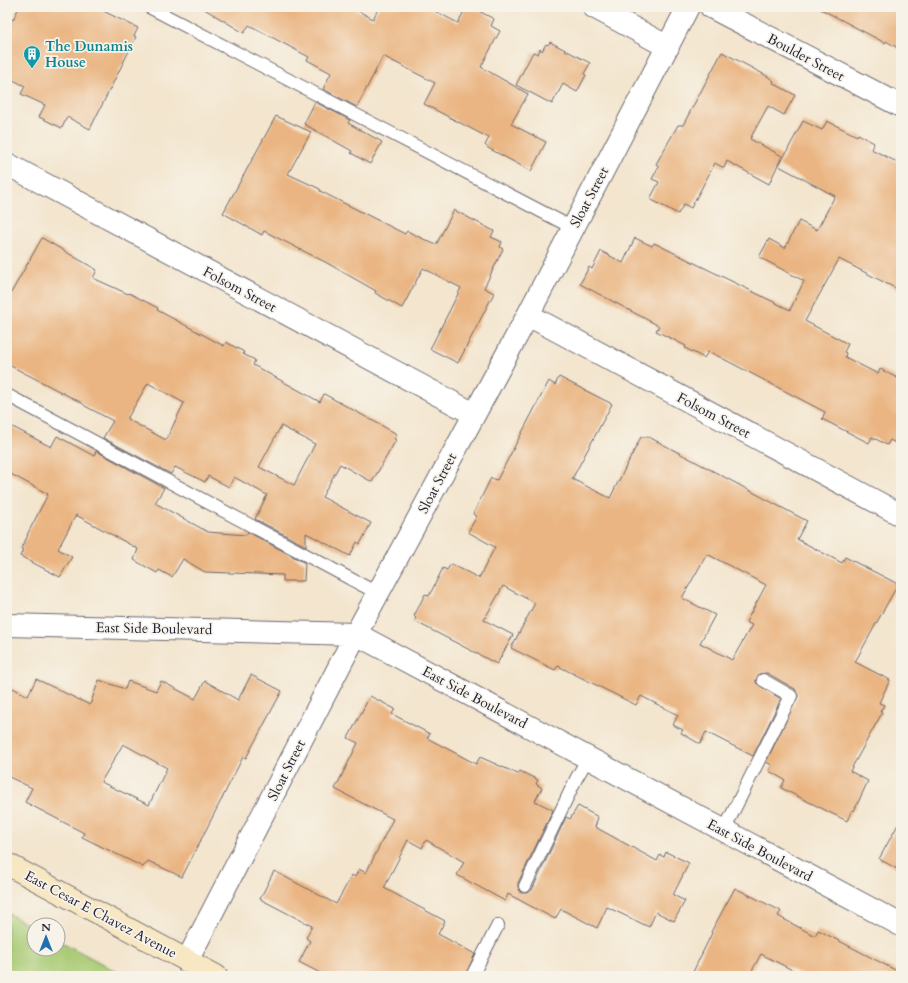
<svg xmlns="http://www.w3.org/2000/svg" width="908" height="983" font-family="Cardo,serif">
	<rect width="100%" height="100%" fill="#f7f3e8"/>
	<filter id="ink" filterUnits="userSpaceOnUse"><feTurbulence type="fractalNoise" baseFrequency=".025" numOctaves="2"/><feDisplacementMap in="SourceGraphic" scale="8" xChannelSelector="R" yChannelSelector="G"/><feConvolveMatrix kernelMatrix="1 2 1 2 8 2 1 2 1" color-interpolation-filters="sRGB"/></filter>
	<filter id="wash" filterUnits="userSpaceOnUse"><feTurbulence type="fractalNoise" baseFrequency=".012" numOctaves="4" result="noise"/><feDisplacementMap in="SourceGraphic" scale="16" xChannelSelector="R" yChannelSelector="G"/><feGaussianBlur stdDeviation="0.9" result="paint"/><feColorMatrix in="noise" values="0 0 0 0 0 0 0 0 0 0 0 0 0 0 0 0 0 1.4 0 .05"/><feComposite in="paint" operator="in"/></filter>
	<g filter="url(#wash)">
		<rect width="100%" height="100%" fill="#f3e5ce"/>
		<path fill="#a8ca73" stroke="#657657" d="M7,913L34,927V949H58V940L125,976H7Z"/>
		<g id="blocks">
			<path fill="#eab582" fill-rule="evenodd" d="M19,7H95L138,28L134,36L136,37L90,129L67,117L62,128L39,117L45,105L21,94L25,86L7,77V17L13,20Z
				M201,7H351L373,19L379,7H427L458,23L466,7H471L494,19L491,26L500,31L481,67L528,94L511,124L546,142L531,171L488,148L485,145L489,138L424,104L435,83L383,56L357,107L323,89L331,73L307,60L309,57L249,25L244,33Z
				M817,7H901V50L886,41L885,43Z
				M550,42L590,63L584,74L586,75L577,92L563,84L552,104L516,85L533,52L538,54L540,49L542,51L546,44L548,45Z
				M722,52L767,76L774,81L773,83L795,95L784,115L768,106L750,139L782,156L769,184L727,161L724,168L715,163L691,208L684,204L678,214L650,199L659,182L652,179L659,166L656,164L678,125H683Z
				M315,102L350,120L348,123L382,142L370,164L351,153L352,151L304,124Z
				M276,116L311,132L288,174L320,189V191L405,234L407,231L436,245L454,210L494,231L491,237L502,242L500,247L503,249L484,288L494,293L458,363L430,349L461,288L423,268L402,308L375,293L376,291L327,263L264,231L262,235L223,213Z
				M803,121L822,130L827,121L857,136L858,134L874,143L871,149L901,164V291L839,259L805,321L848,344L844,352L846,353L845,357L878,374L880,369L901,380V446L890,440L887,445L872,437L869,443L822,419L825,412L714,354L708,352L704,358L685,348L686,346L656,331L659,326L580,284L589,267L592,269L601,251L623,263L635,238L652,246L654,243L790,310L804,281L759,257L769,239L785,248L799,221L817,230L835,196L779,166Z
				M42,238L97,270L93,278L128,294L129,293L158,308L157,310L224,346L226,342L244,352L243,354L255,360L253,365L320,402L324,394L397,434L394,439L396,440L372,482L340,464L322,497L371,523L360,544L357,542L350,556L306,533V546L255,519L267,495L234,477L229,487L208,476L205,482L175,467L171,474L103,438L113,421L85,406L82,403L7,364V300ZM148,383L184,403L166,440L127,419ZM281,426L315,444L294,485L259,467Z
				M559,377L612,404L572,479L610,498L641,437H649L807,521L797,539L842,563L845,557L898,584L855,662L890,680L879,703L884,705L880,712L882,713L850,771L868,781L854,811L852,810L847,821L781,788L785,780L769,771L772,765L766,762L798,696L795,689L767,673L759,674L756,680V683L781,699L753,756L706,732L700,744L681,733L683,730L673,725L678,715L641,696L636,705L558,666L555,670L511,648L535,603L503,586L484,620L513,635L497,664L414,621L416,618L414,616L425,594L429,596L443,568L447,570L451,564L479,578L495,547L468,532L477,516L473,514L491,478L497,480L549,381L555,385ZM707,554L766,585L746,622L752,625L732,660L700,643L715,615L682,598Z
				M7,424L51,447L57,436L94,456L96,451L164,488L155,503L208,532L246,535L248,532L305,563L304,581H283V575L205,572L183,559L172,577L159,570L157,573L134,560L138,549L76,515L58,549L72,557L60,577L20,556L23,550L21,549L28,535H27L48,494L7,472Z
				M251,675L282,691L246,758L243,757L182,877L148,861L143,867L82,837L84,833L25,802L32,788L7,776V685L28,696L36,679L90,705L99,680L125,689L128,681L156,691L161,681L195,699L205,681L238,700ZM123,744L167,768L149,805L101,782Z
				M370,696L395,709L392,714L430,734L427,738L476,764L480,757L518,774L520,771L538,780L536,784L542,788L535,801L553,810L518,883V887L521,893H526L532,890L566,817L570,819L578,806L598,817L595,827L657,861L660,855L664,857L666,852L689,863L673,895L685,901L674,921L656,912L649,927L607,907L597,928L561,909L555,919L508,894L505,901L457,875L464,862L426,840L422,848L408,840L384,888L445,921L438,934L475,954L465,976H326L299,962L310,941L306,938L312,926L260,899L274,871L336,904L352,875L355,877L359,869L366,873L393,819L335,789L358,743L348,738Z
				M901,819V871L879,859Z
				M735,888L781,911L778,916L815,936L818,930L901,973V976H804L761,954L749,976H691L712,933L711,932Z"/>
		</g>
	</g>
	<g filter="url(#ink)">
		<use href="#blocks" fill-opacity="0" stroke="#6b666e" stroke-width="1"/>
		<g fill="none" stroke-linecap="round" stroke-linejoin="round">
			<g stroke="#6b666e" stroke-width="14">
				<path id="service" d="M149,7L573,228
					M7,395L377,593
					M724,830L791,696L763,680
					M525,886L576,779L588,758
					M472,976L498,925"/>
			</g>
			<g stroke="#6b666e" stroke-width="24">
				<path id="minor" d="M594,7L668,47
					M711,7L901,106
					M7,164L474,414
					M528,315L901,515
					M7,625L356,634L901,925
					M187,961L356,634L528,315L688,7"/>
			</g>
			<g stroke="#6b666e" stroke-width="24">
				<path id="secondary" d="M7,864L216,976"/>
			</g>
			<use href="#service" stroke="#fff" stroke-width="12"/>
			<use href="#minor" stroke="#fff" stroke-width="22"/>
			<use href="#secondary" stroke="#f7e8c3" stroke-width="22"/>
		</g>
	</g>
	<defs>
		<g id="building-pin" transform="scale(0.9)"><path d="M0 17L-7.5 6A9.5 9.5 0 1 1 7.5 6Z" fill="#0f9aa8" stroke="#f7f3e8"/><path d="M-4-6H4V6H1V3H-1V6H-4ZM-2.5-4.3h1.7v1.8h-1.7ZM.8-4.3h1.7v1.8H.8ZM-2.5-1h1.7V.8h-1.7ZM.8-1h1.7V.8H.8Z" fill="#fff"/></g>
	</defs>
	<g fill-rule="evenodd">
		<use href="#building-pin" x="32" y="54"/>
	</g>
	<g text-anchor="middle" stroke-width="3.5" stroke-linejoin="round" paint-order="stroke">
		<g font-size="14" font-weight="bold" fill="#0d838f" stroke="#f7f3e8" text-anchor="start">
			<text x="45" y="51">The Dunamis<tspan x="45" dy="16">House</tspan></text>
		</g>
		<g font-size="14" fill="#22223b" stroke="#f7f3e8">
			<text transform="translate(806 57) rotate(28)" y="5">Boulder Street</text>
			<text transform="translate(589 197) rotate(-62)" y="5">Sloat Street</text>
			<text transform="translate(240 289) rotate(28)" y="5">Folsom Street</text>
			<text transform="translate(714 415) rotate(28)" y="5">Folsom Street</text>
			<text transform="translate(437 483) rotate(-62)" y="5">Sloat Street</text>
			<text transform="translate(154 628) rotate(1)" y="5">East Side Boulevard</text>
			<text transform="translate(475 697) rotate(28)" y="5">East Side Boulevard</text>
			<text transform="translate(286 770) rotate(-63)" y="5">Sloat Street</text>
			<text transform="translate(760 850) rotate(28)" y="5">East Side Boulevard</text>
			<text transform="translate(101 914) rotate(28)" y="5">East Cesar E Chavez Avenue</text>
		</g>
	</g>
	<rect width="908" height="983" fill="none" stroke="#f7f3e8" stroke-width="24"/>
	<g transform="translate(46 937)"><circle r="19" fill="#f7f3e8" stroke="#a29fa3"/>
	<path d="M0-3L7 15L0 10L-7 15Z" fill="#1f6fb2"/>
	<text y="-6" font-size="11" font-weight="bold" text-anchor="middle" fill="#22223b">N</text>
	</g>
</svg>
